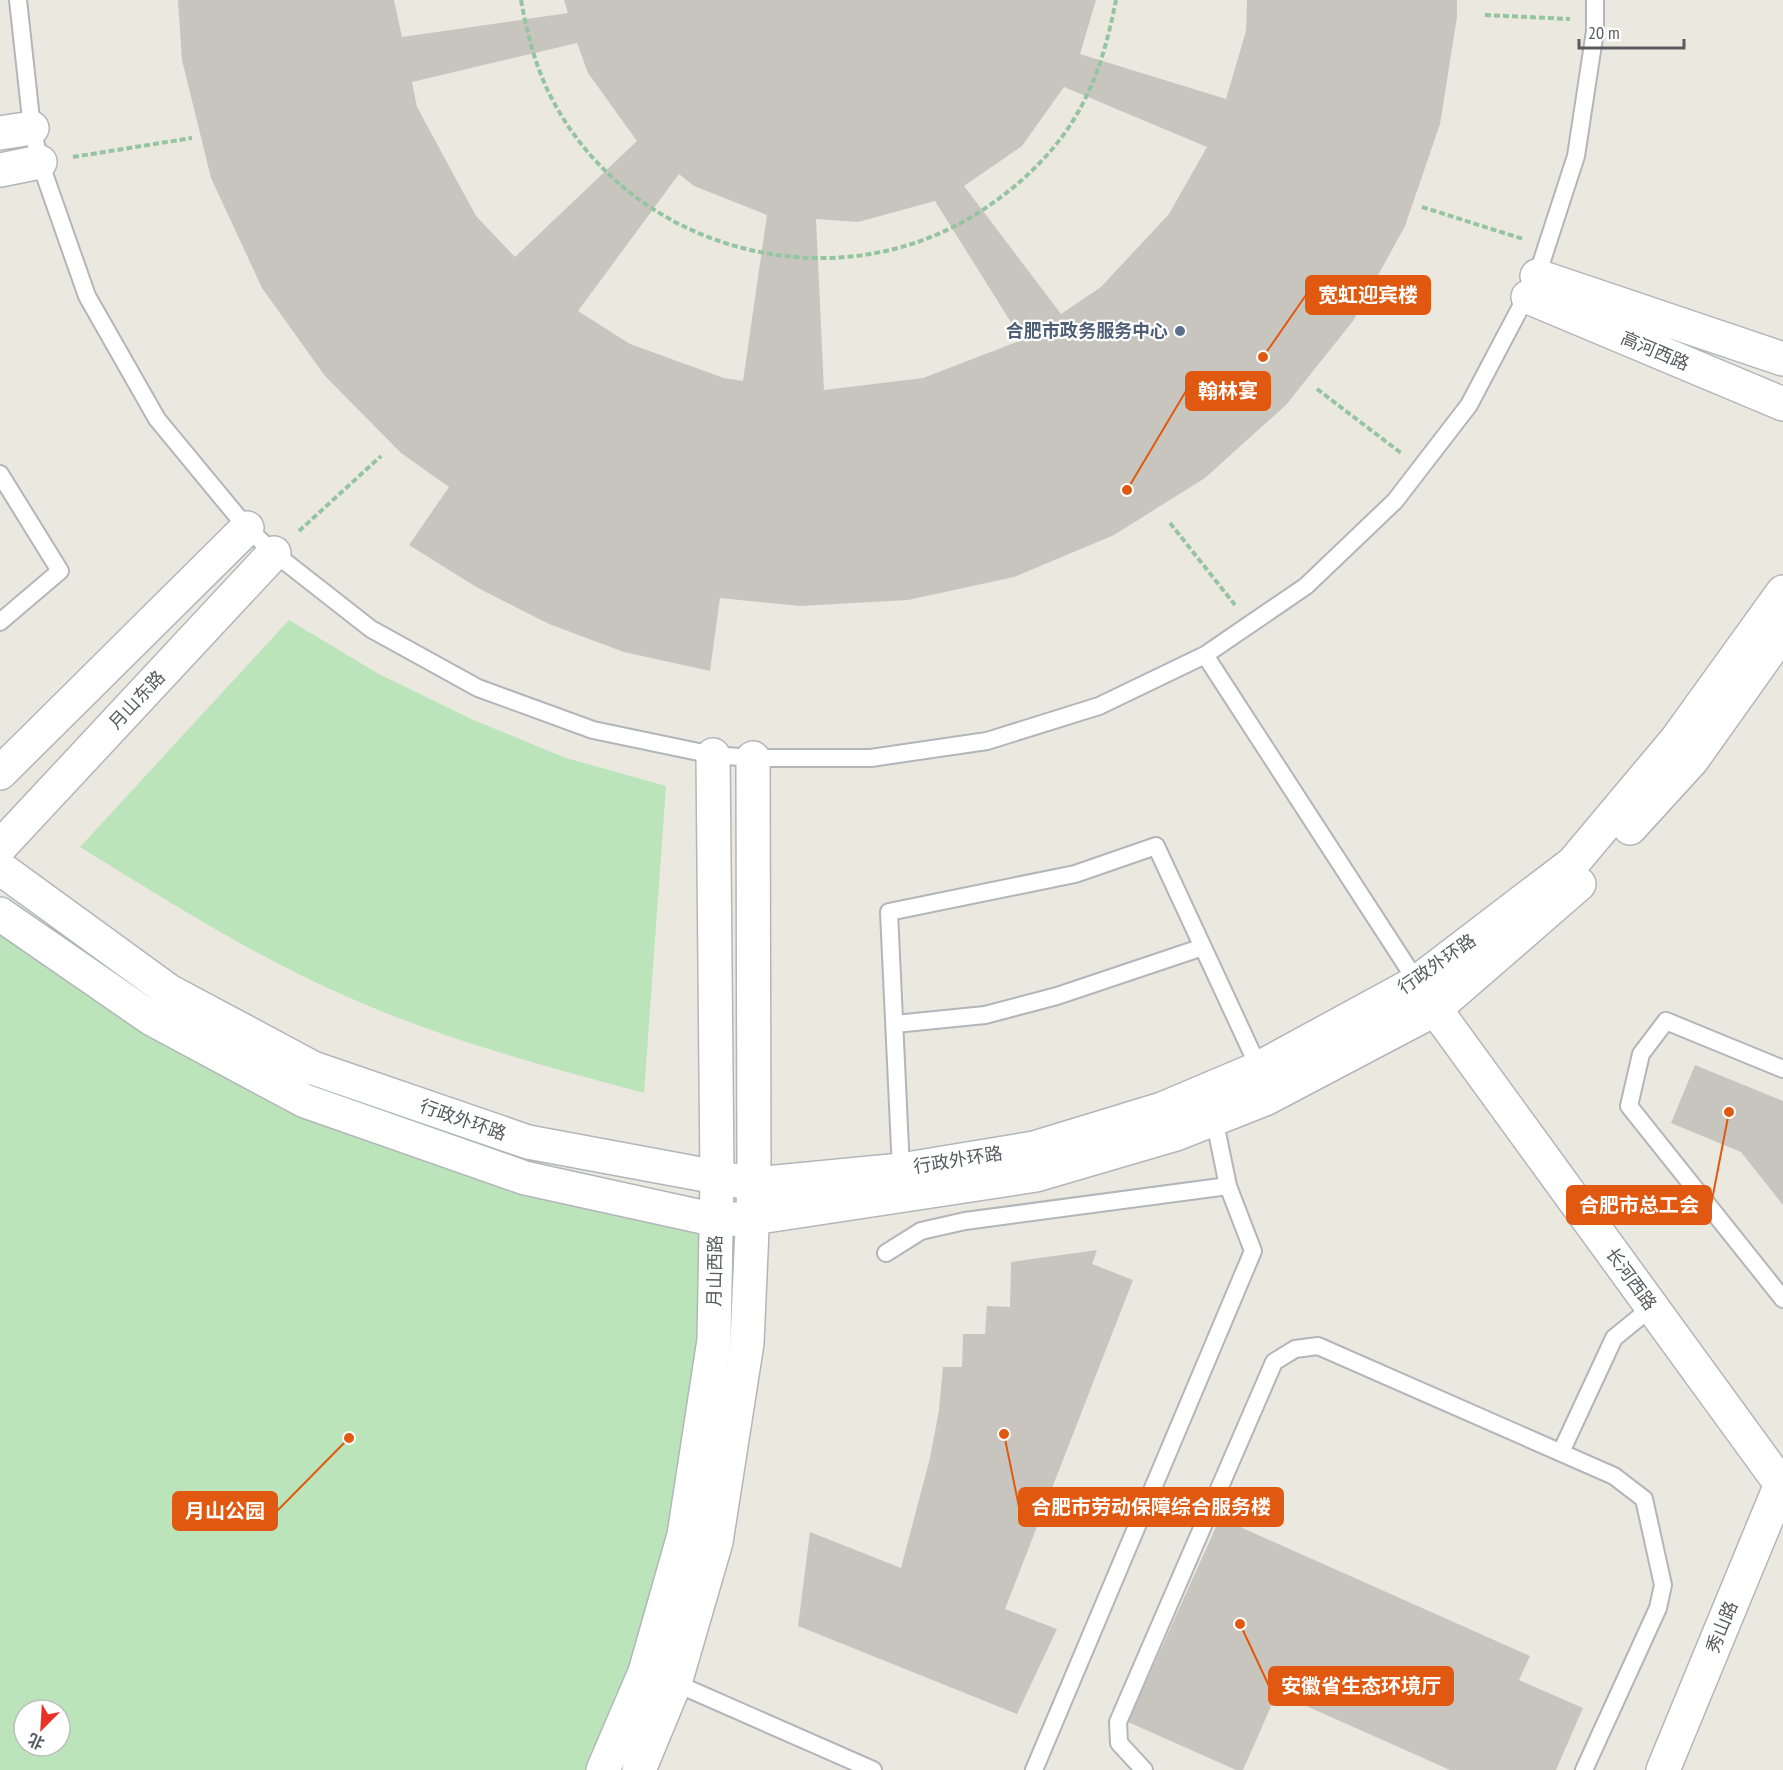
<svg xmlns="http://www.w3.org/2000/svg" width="1783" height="1770" font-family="'PT Sans Narrow','Noto Sans SC',sans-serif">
	<rect width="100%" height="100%" fill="#ebe8df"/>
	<path fill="#bbe4ba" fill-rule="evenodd" d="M289,620L377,673L471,719L566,758L666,786L644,1093C545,1066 445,1040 350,998C255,957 168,901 80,847Z
		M0,914L305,1101L716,1220L684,1535L603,1770H0ZM24,1710H60V1746H24Z"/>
	<path fill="#c8c5be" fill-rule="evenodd" d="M178,0H394L402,37L568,13L564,0H1096L1080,54L1226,99L1246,31L1247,0H1457V17L1440,124L1405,226L1353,321L1286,405L1205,478L1114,535L1014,577L908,600L800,606L720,598L710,671L624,652L549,624L478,588L409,545L449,487L401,453L325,376L262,288L211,178L182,60ZM577,43L588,73L637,141L515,257L476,216L417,107L412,82ZM1064,87L1207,147L1169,214L1101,287L1061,314L964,186L1022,146ZM679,174L694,186L767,215L743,381L724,378L630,344L578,311ZM935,201L1022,340L923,378L824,390L816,219L858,222Z
		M1695,1065L1783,1101V1205L1741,1152L1671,1123Z
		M1097,1250L1092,1264L1133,1280L1005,1609L1057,1629L1017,1714L798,1626L810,1532L901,1568L930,1458L939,1410L943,1367H962L963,1334H985L987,1306L1010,1307L1011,1262Z
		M1220,1518L1530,1656L1519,1680L1583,1708L1556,1770H1450L1277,1693L1243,1770H1236L1128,1722Z"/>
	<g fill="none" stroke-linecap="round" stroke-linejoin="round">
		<g stroke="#b2b6ba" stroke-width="20">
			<path id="lane" d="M18,0L32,128L40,162L87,296L157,419L247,528L274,553L371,629L478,688L593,730L713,755L753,758H871L987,741L1099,706L1205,655L1306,586L1395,501L1469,405L1537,276L1576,156L1595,31V0
				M0,474L60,571L0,622
				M1205,655L1417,982
				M895,1024L985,1015L1057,996L1203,947
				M1783,1069L1666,1021L1641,1054L1629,1106L1783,1299
				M901,1170L889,912L1075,874L1156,846L1259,1068
				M886,1253L921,1231L965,1221L1228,1186
				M1561,1452L1614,1338L1652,1307
				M675,1683L873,1770
				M1034,1770L1253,1251L1228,1186L1213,1113
				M1144,1770L1119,1743L1118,1722L1274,1362L1295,1349L1318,1346L1614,1476L1644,1499L1663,1585L1658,1608L1584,1770"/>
		</g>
		<g stroke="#b2b6ba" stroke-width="36">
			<path id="street" d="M0,133L32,128
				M0,170L40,162
				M1537,276L1783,359
				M1528,297L1783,404
				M0,773L247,528
				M1630,828L1692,760L1783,632
				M0,847L274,553
				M0,868L169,991L313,1068L528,1142L754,1184L901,1170L1034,1148L1162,1109L1259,1068L1417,982L1573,863L1677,739L1783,592
				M0,914L152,1019L305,1101L525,1178L716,1220L753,1218L1036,1175L1176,1134L1265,1099L1434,1010L1579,884
				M1422,991L1783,1487
				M603,1770L645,1672L684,1535L714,1340L717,1177L713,755
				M639,1770L675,1683L716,1542L747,1343L754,1184L753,758
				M1663,1770L1781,1484"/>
		</g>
		<path stroke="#94c5a0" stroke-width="4" stroke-dasharray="6 3" stroke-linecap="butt" d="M521,0C527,33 535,65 550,95C629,252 835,306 981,211C1024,183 1063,145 1085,99C1101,67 1109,35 1116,0
			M1485,15L1570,19
			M73,157L192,138
			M1422,207L1523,239
			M1317,389L1401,453
			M1170,523L1235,605
			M299,531L381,456"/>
		<use href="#lane" stroke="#fff" stroke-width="16"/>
		<use href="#street" stroke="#fff" stroke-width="33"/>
	</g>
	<circle fill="#5c6f8a" stroke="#fff" stroke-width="2" cx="1180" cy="331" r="6"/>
	<g text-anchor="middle" stroke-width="4.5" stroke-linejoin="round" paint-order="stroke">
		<g font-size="18" font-weight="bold" fill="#4e5e75" stroke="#fff" text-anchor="end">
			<text x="1168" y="337">合肥市政务服务中心</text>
		</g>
		<g font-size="18" fill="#585c60" stroke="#fff">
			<text transform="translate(1655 351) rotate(23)" y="6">高河西路</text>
			<text transform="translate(137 700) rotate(-47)" y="6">月山东路</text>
			<text transform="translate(1437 964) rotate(-35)" y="6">行政外环路</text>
			<text transform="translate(463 1120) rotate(19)" y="6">行政外环路</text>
			<text transform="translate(958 1160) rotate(-9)" y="6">行政外环路</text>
			<text transform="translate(715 1271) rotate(-89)" y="6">月山西路</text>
			<text transform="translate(1631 1279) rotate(54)" y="6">长河西路</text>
			<text transform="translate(1722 1627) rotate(-68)" y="6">秀山路</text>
		</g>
	</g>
	<path fill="none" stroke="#e15910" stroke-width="2" d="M1263 357L1306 295M1127 490L1186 391M1729 1112L1711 1205M1004 1434L1019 1507M349 1438L277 1511M1240 1624L1269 1686"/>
	<g fill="#e15910" stroke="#fff" stroke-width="2">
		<circle cx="1263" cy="357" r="6"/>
		<circle cx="1127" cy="490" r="6"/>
		<circle cx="1729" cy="1112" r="6"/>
		<circle cx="1004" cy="1434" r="6"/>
		<circle cx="349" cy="1438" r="6"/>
		<circle cx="1240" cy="1624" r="6"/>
	</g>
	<g fill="#e15910" stroke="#e15910" stroke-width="2">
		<rect x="1306" y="276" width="124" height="38" rx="6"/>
		<rect x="1186" y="372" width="84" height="38" rx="6"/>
		<rect x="1567" y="1186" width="144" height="38" rx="6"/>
		<rect x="1019" y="1488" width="264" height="38" rx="6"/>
		<rect x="173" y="1492" width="104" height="38" rx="6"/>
		<rect x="1269" y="1667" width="184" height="38" rx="6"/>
	</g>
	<g font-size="20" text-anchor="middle" font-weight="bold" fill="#fff">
		<text x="1368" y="302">宽虹迎宾楼</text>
		<text x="1228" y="398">翰林宴</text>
		<text x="1639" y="1212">合肥市总工会</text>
		<text x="1151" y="1514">合肥市劳动保障综合服务楼</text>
		<text x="225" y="1518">月山公园</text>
		<text x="1361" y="1693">安徽省生态环境厅</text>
	</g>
	<g transform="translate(42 1728) rotate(204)"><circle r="28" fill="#ffffff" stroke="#bcbebf" stroke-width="1.5"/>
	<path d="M0-4.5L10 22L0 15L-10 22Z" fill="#e93127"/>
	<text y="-9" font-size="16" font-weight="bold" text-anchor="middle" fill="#585c60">北</text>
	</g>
	<path d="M1579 39v9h105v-9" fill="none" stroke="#585c60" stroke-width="3"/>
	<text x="1588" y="39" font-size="18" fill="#585c60" stroke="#ffffff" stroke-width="4.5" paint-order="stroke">20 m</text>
</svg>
